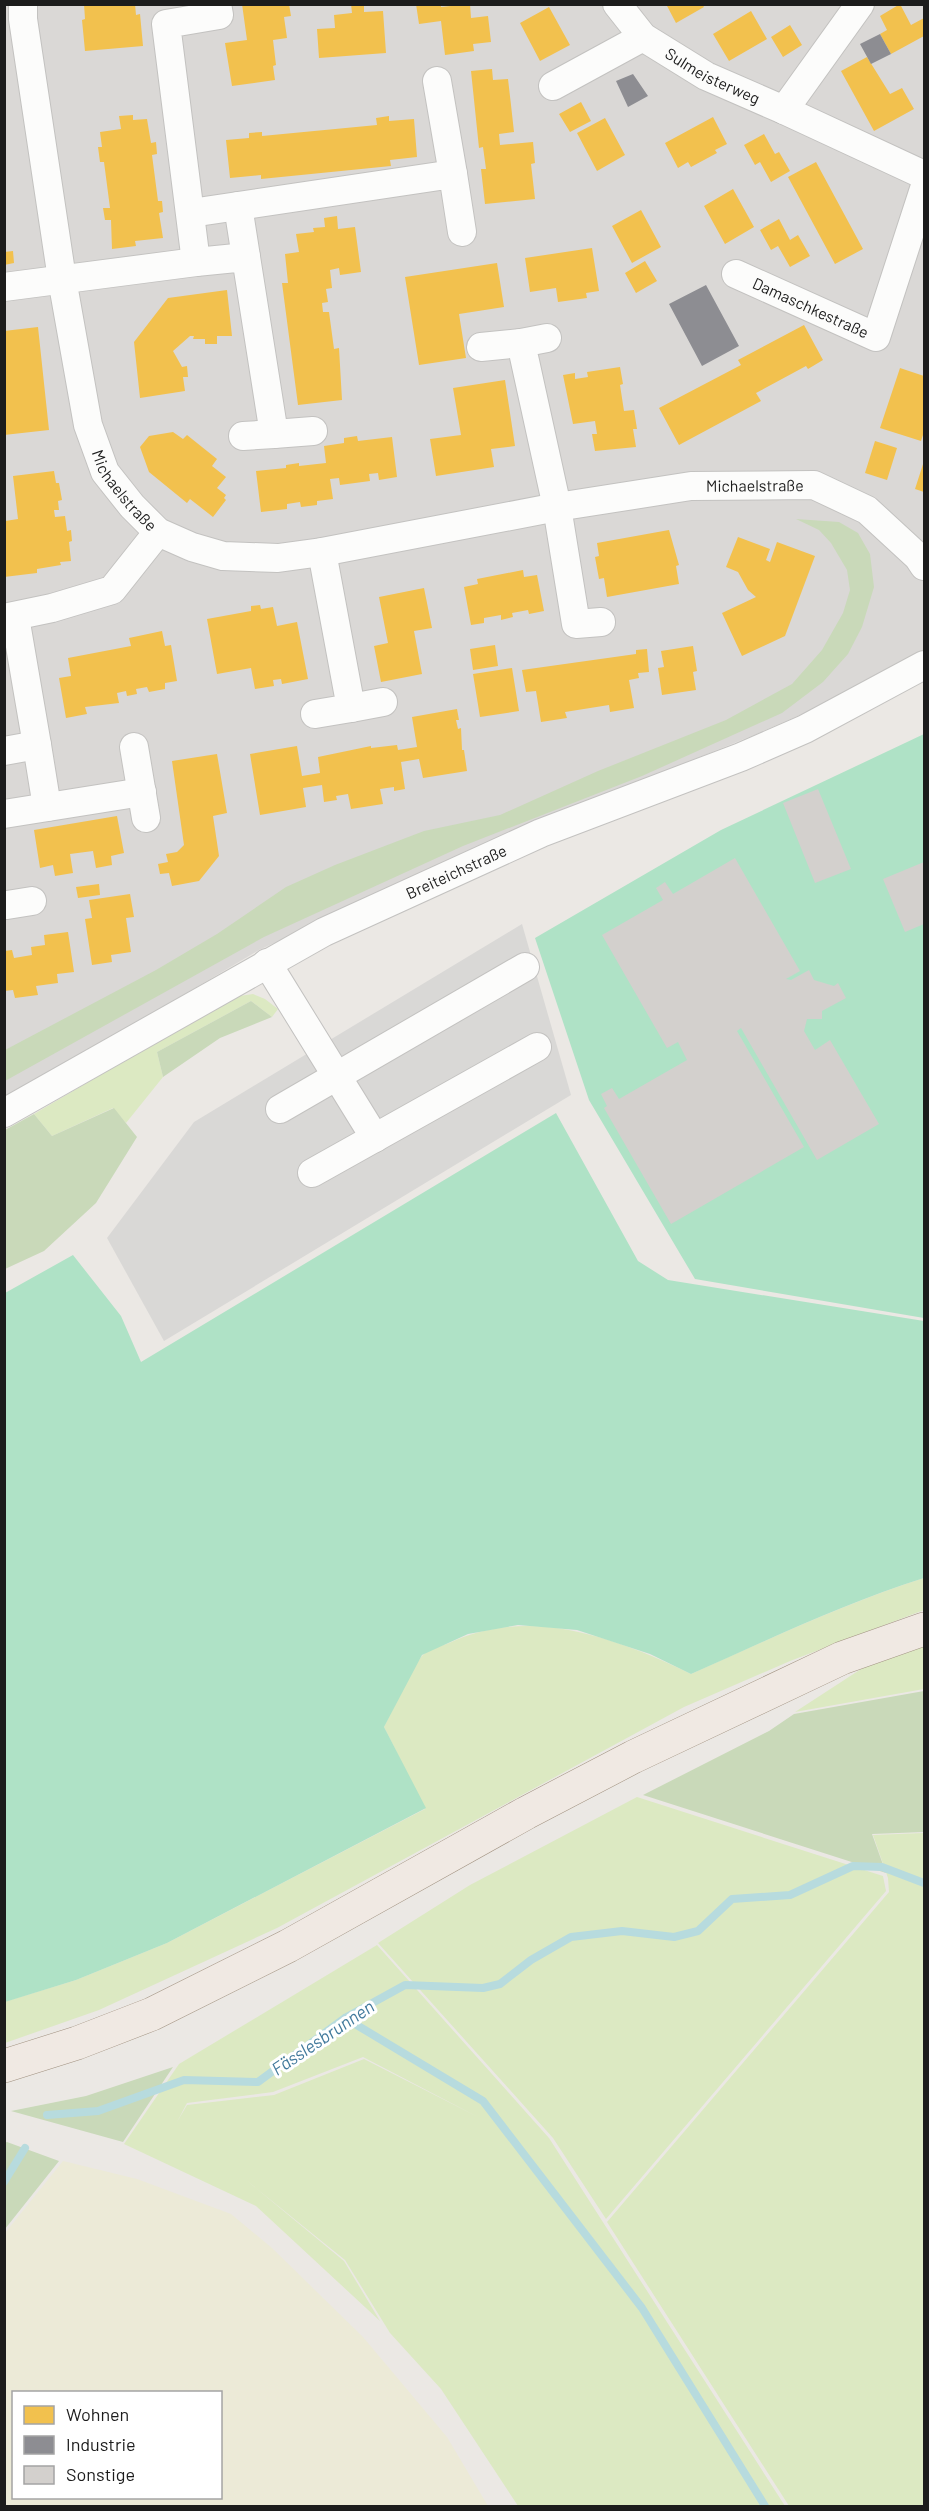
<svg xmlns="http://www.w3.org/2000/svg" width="929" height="2511" font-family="Barlow,sans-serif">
	<rect width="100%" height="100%" fill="#ebe8e4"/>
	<path fill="#dad8d6" d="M4,5H924V654L866,686L754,735L498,839L259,950L5,1101Z"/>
	<path fill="#d9d8d6" d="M522,924L571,1095L164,1341L107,1238L194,1122Z"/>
	<path fill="#ecead7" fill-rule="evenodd" d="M63,2161L137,2179L231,2214L272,2248L363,2337L447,2437L488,2506H5V2233ZM14,2392H220V2498H14Z"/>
	<path fill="#dce9c2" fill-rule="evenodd" d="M253,994L265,999L278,1009L272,1017L251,1001L157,1052L163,1077L126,1123L113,1108L52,1136L34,1114L233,997Z
		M924,1578V1610L790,1661L684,1707L277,1928L99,2010L5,2043L4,2002L76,1980L167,1943L425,1809L384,1727C391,1714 415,1661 424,1654C431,1649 441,1646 449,1643C530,1605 616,1638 691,1674C768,1640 845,1603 924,1578Z
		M924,1643V1689L795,1712L878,1658Z
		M637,1797L883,1876L886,1891L606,2219L553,2138L378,1943L470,1885Z
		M924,1833V2506H789L607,2222L889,1892L888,1878L873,1835Z
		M377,1945L549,2138L785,2506H518L441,2389L390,2333L345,2260L246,2180L344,2261L380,2321L256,2206L124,2144L179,2064ZM363,2057L478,2117L364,2059L274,2095L187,2105L177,2122L187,2103L273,2092Z"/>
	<path fill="#c9d9b9" d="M796,519L839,522L858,533L870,554L874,587L862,627L848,654L823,682L782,713L642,776L463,846L264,937L5,1081V1050L156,970L217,934L286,887L335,865L424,831L500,815L598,771L726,720L792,684L822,650L843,613L850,590L847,570L831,543L819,530Z
		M251,1001L272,1017L220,1038L163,1077L157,1052Z
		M114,1108L137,1137L96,1203L44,1251L5,1269V1130L34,1114L52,1136Z
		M924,1691V1832L872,1834L886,1873L643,1795L769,1731L794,1714Z
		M173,2067L123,2142L11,2111L86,2096Z
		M7,2142L59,2161L5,2229L4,2143Z"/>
	<path fill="#afe2c6" d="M924,734V1318L695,1279L589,1100L535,938L721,830Z
		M556,1113L638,1261L668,1280L924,1321V1578C844,1603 768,1640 691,1674L650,1654L577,1630L518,1625L468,1634L422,1655L384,1727L426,1808L167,1943L76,1980L5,2002V1293L73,1255L121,1316L141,1362Z"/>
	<path fill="#f2c14e" d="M84,4H135L136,15L140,14L143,46L85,51L82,20L85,19Z
		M242,4H289L291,16L284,17L287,38L273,40L276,65L273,66L275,80L232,86L225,43L247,40Z
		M351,4H364V12L383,11L386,53L319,58L317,29L335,28L334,15L352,13Z
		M416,4H441V7L470,4L471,18L488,16L491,42L473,44L474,51L445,55L441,21L419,24Z
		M666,4H702L704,7L676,23Z
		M900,4L911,25L924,18V36L891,54L880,34L887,30L880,16Z
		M549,7L570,45L540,61L520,23Z
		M751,11L767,39L729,61L713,34Z
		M790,25L802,45L783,57L771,37Z
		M867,57L890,94L902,88L914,109L874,131L841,71Z
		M492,69L493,80L508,79L511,105L514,132L499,134L500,145L533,142L535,163L531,164L535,199L485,204L481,169H486L483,147L479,148L471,71Z
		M581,102L591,121L570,132L559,114Z
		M133,115V120L147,119L151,143L156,142L157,154L152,155L158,201H162L163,212L159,213L163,238L135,241L136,246L112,249L111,220H105L103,208H110L104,162H100L98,147H102L100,132L121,129L119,116Z
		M389,116V121L414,119L417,157L390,160L391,166L261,179V175L230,178L226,140L249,138V133L262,132V136L377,125L376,118Z
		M713,117L727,144L715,150L717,153L691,167L688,162L678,168L665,143Z
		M605,118L625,155L597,171L577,133Z
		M764,134L775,154L779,152L790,171L771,182L760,162L755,165L744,145Z
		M816,162L863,249L835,264L788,177Z
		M733,189L754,227L725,244L704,206Z
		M641,210L661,247L632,263L612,226Z
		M337,216L338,229L355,227L361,272L340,275L339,268L330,270L332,288L326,289L328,302L322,303L323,312H329L334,349L339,348L342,400L298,405L282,283H288L285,254L299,252L296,234L314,232L313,228L325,227L324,218Z
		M779,219L790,240L798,235L810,256L790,267L778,246L771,250L760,230Z
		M592,248L599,291L586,293L587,298L558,302L556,288L530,292L525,258Z
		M13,251L14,263L4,265V252Z
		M645,261L657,281L636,293L625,273Z
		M497,263L504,307L459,314L466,358L419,365L405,277Z
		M227,290L232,336H217V344H205V339H193L194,336H190L173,351L182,367L187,366L188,377H183L185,391L140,398L134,342L168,298Z
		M804,325L823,360L808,369L806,366L756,393L761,401L679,445L659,408L741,365L738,360Z
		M38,327L49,430L4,435V331Z
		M620,367L623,384L620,385L624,411L634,410L637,429H633L636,447L595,451L592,434H597L595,421L573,424L563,375L575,373V379L588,377L587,372Z
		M900,368L924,376V432L921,441L880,428Z
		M505,380L515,446L491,449L494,467L436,476L430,439L461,435L453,388Z
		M173,432L183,439L187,435L217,459L212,466L226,477L217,488L226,495L224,498L226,500L213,517L190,499L187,503L149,472L140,447L149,436Z
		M357,436L358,441L392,437L397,477L379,480L378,473L369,474L370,481L340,485L339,478L330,479L333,499L317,501V505L301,507L300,502L287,504V509L261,512L256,471L286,468V465L299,463V466L326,463L324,446L344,443V438Z
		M875,441L897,448L887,480L865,473Z
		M924,461V492L915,489Z
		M54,471L56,483H59L62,500L58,501L59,510H54L55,517L65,516L67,531L71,530L72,541L69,542L71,561L60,562L61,565L37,569V573L4,577L5,521L18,519L13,476Z
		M669,530L679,565L676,566L679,584L607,597L604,578L599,579L595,557L599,556L597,543Z
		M738,537L770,549L766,560L770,562L777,542L815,556L785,636L742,656L722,613L756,597L748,590L738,572L726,567Z
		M523,570L524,577L537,575L544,611L529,614L528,610L512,613L513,617L501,620V615L484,618V623L471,625L464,587L478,584L477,579Z
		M424,588L432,628L414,631L422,674L381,682L374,646L388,643L379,597Z
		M260,605L261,609L273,607L277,626L297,622L308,679L282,684L281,679L273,680L274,686L255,689L251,668L217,674L207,619L251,611V606Z
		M162,631L165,646L171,645L177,681L165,683V689L149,692L147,687L136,689L137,694L127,696L126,691L117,693L119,703L85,707L87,714L66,718L59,678L71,676L68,658L131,646L129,638Z
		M495,645L498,666L473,670L470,649Z
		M693,646L697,671L693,672L696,690L662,695L658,668L664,667L661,651Z
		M647,649L649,672L638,673L639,678L629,680L634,708L610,712L609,705L565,712L567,718L541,722L536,691L526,692L522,670L636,654V650Z
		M512,668L519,711L480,717L473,674Z
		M457,709L459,720H456L458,729L461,728L462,750H464L467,771L423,778L419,759L401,762L405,789L394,791V787L380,789L383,804L351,809L348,794L336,796L337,800L324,802L322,785L303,788L306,807L260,815L250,754L297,746L302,776L320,773L318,757L371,746V748L397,745L398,750L417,747L412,717Z
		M217,754L227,813L213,816L219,856L199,881L172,886L169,873L160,874L158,864L168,862L166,854L177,852L184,845L172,761Z
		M117,816L124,853L111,856L112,865L96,868L93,851L70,854L73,873L55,876L53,865L40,868L34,830Z
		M99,884L100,895L78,898L76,887Z
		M130,894L134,917L126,918L131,952L111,955L112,962L92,965L85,919L92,918L89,900Z
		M68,932L74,972L57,974L58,983L36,986L38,995L15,998L13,990L4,991V951L12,950L14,958L32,955L31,947L45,945L44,935Z"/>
	<path fill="#8d8d92" d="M880,34L891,54L871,64L860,44Z
		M633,74L648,96L628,107L616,81Z
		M706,285L739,346L702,366L669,304Z"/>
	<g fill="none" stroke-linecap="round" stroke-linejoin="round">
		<path stroke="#b7dbde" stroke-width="8" d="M345,2018L483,2101L642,2308L765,2506
			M47,2115L98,2111L184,2080L258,2082L345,2018L405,1985L483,1988L500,1984L531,1960L571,1937L622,1931L674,1937L698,1931L732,1899L790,1895L853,1866L882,1867L924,1883
			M4,2182L25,2148"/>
	</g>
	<path fill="#d3d0cd" d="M818,789L851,869L815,883L783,803Z
		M735,858L800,971L786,979L791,980L809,970L814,980L834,986L838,983L846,998L822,1011V1019H807L804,1031L815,1050L830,1040L879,1124L817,1160L741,1028L737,1031L804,1147L671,1224L604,1108L607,1106L601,1094L612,1088L619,1099L687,1060L678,1042L667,1048L602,935L663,900L656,888L665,882L673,894Z
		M924,862V924L905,932L883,879Z"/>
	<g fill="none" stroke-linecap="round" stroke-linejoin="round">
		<g stroke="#c3c2c0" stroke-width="30">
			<g id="minor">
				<path id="s1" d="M23,4V19L62,279L88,425L105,472L132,506L158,532L192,547L223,556L278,558L322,552L557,507L691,486L814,485L867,510L918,557L924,566"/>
				<path d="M217,4L219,15L166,24L196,262L246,257L274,434L313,431"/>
				<path id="s2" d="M617,4L643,37L706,76L784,110L924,175"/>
				<path d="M437,81L453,174"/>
				<path d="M553,86L643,37"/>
				<path d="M784,110L860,4"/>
				<path d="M238,206L246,257"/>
				<path d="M191,213L453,174L462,232"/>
				<path id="s3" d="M736,274L876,337L924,189"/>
				<path d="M4,287L196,262"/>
				<path d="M547,338L521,343L557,507L576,624L601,622"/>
				<path d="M481,347L521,343"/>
				<path d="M243,436L274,434"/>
				<path d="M4,618L52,608L112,590L158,532"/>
				<path d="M351,708L383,702"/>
				<path d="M315,714L351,708L322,552"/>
				<path d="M37,745L47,807"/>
				<path d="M134,747L146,818"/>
				<path d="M4,751L37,745L15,617"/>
				<path d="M4,814L142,792"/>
				<path d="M7,905L32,901"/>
				<path d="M267,963L375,1138"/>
				<path d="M280,1109L525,967"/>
				<path id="s4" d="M4,1113L324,932L541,833L741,757L805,729L924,665"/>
				<path d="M312,1173L537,1047"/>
			</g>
		</g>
		<g stroke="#a19281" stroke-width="34">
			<path id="major" d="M4,2066L77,2043L152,2014L288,1946L526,1813L633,1757L842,1658L924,1629"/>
		</g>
		<use href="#minor" stroke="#fcfcfb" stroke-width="28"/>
		<use href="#major" stroke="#f0e9e3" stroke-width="33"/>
	</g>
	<g text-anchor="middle" stroke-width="6" stroke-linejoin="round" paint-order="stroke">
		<g font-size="16" fill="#1c1c1c" stroke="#fff">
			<text dy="6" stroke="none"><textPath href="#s2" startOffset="122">Sulmeisterweg</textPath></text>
			<text dy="6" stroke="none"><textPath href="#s3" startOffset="82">Damaschkestraße</textPath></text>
			<text dy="6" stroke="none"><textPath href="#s1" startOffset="1164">Michaelstraße</textPath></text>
			<text dy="6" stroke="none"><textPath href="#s1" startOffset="502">Michaelstraße</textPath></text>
			<text dy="6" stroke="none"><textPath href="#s4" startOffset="513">Breiteichstraße</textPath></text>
		</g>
		<g font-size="18" font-style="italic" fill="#427a9c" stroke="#fff">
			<text transform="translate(323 2038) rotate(-34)" y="6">Fässlesbrunnen</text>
		</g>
	</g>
	<rect width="929" height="2511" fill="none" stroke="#1c1c1c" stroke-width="12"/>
	<rect x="12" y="2391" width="210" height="108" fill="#ffffff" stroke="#a4a4a4" stroke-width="1.5"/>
	<rect x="24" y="2406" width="30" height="18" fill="#f2c14e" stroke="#a4a4a4" stroke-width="1.5"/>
	<text x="66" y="2421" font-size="18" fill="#1c1c1c">Wohnen</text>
	<rect x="24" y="2436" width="30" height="18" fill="#8d8d92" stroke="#a4a4a4" stroke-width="1.5"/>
	<text x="66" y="2451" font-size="18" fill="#1c1c1c">Industrie</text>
	<rect x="24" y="2466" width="30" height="18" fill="#d3d0cd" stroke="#a4a4a4" stroke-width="1.5"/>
	<text x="66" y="2481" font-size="18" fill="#1c1c1c">Sonstige</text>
</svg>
